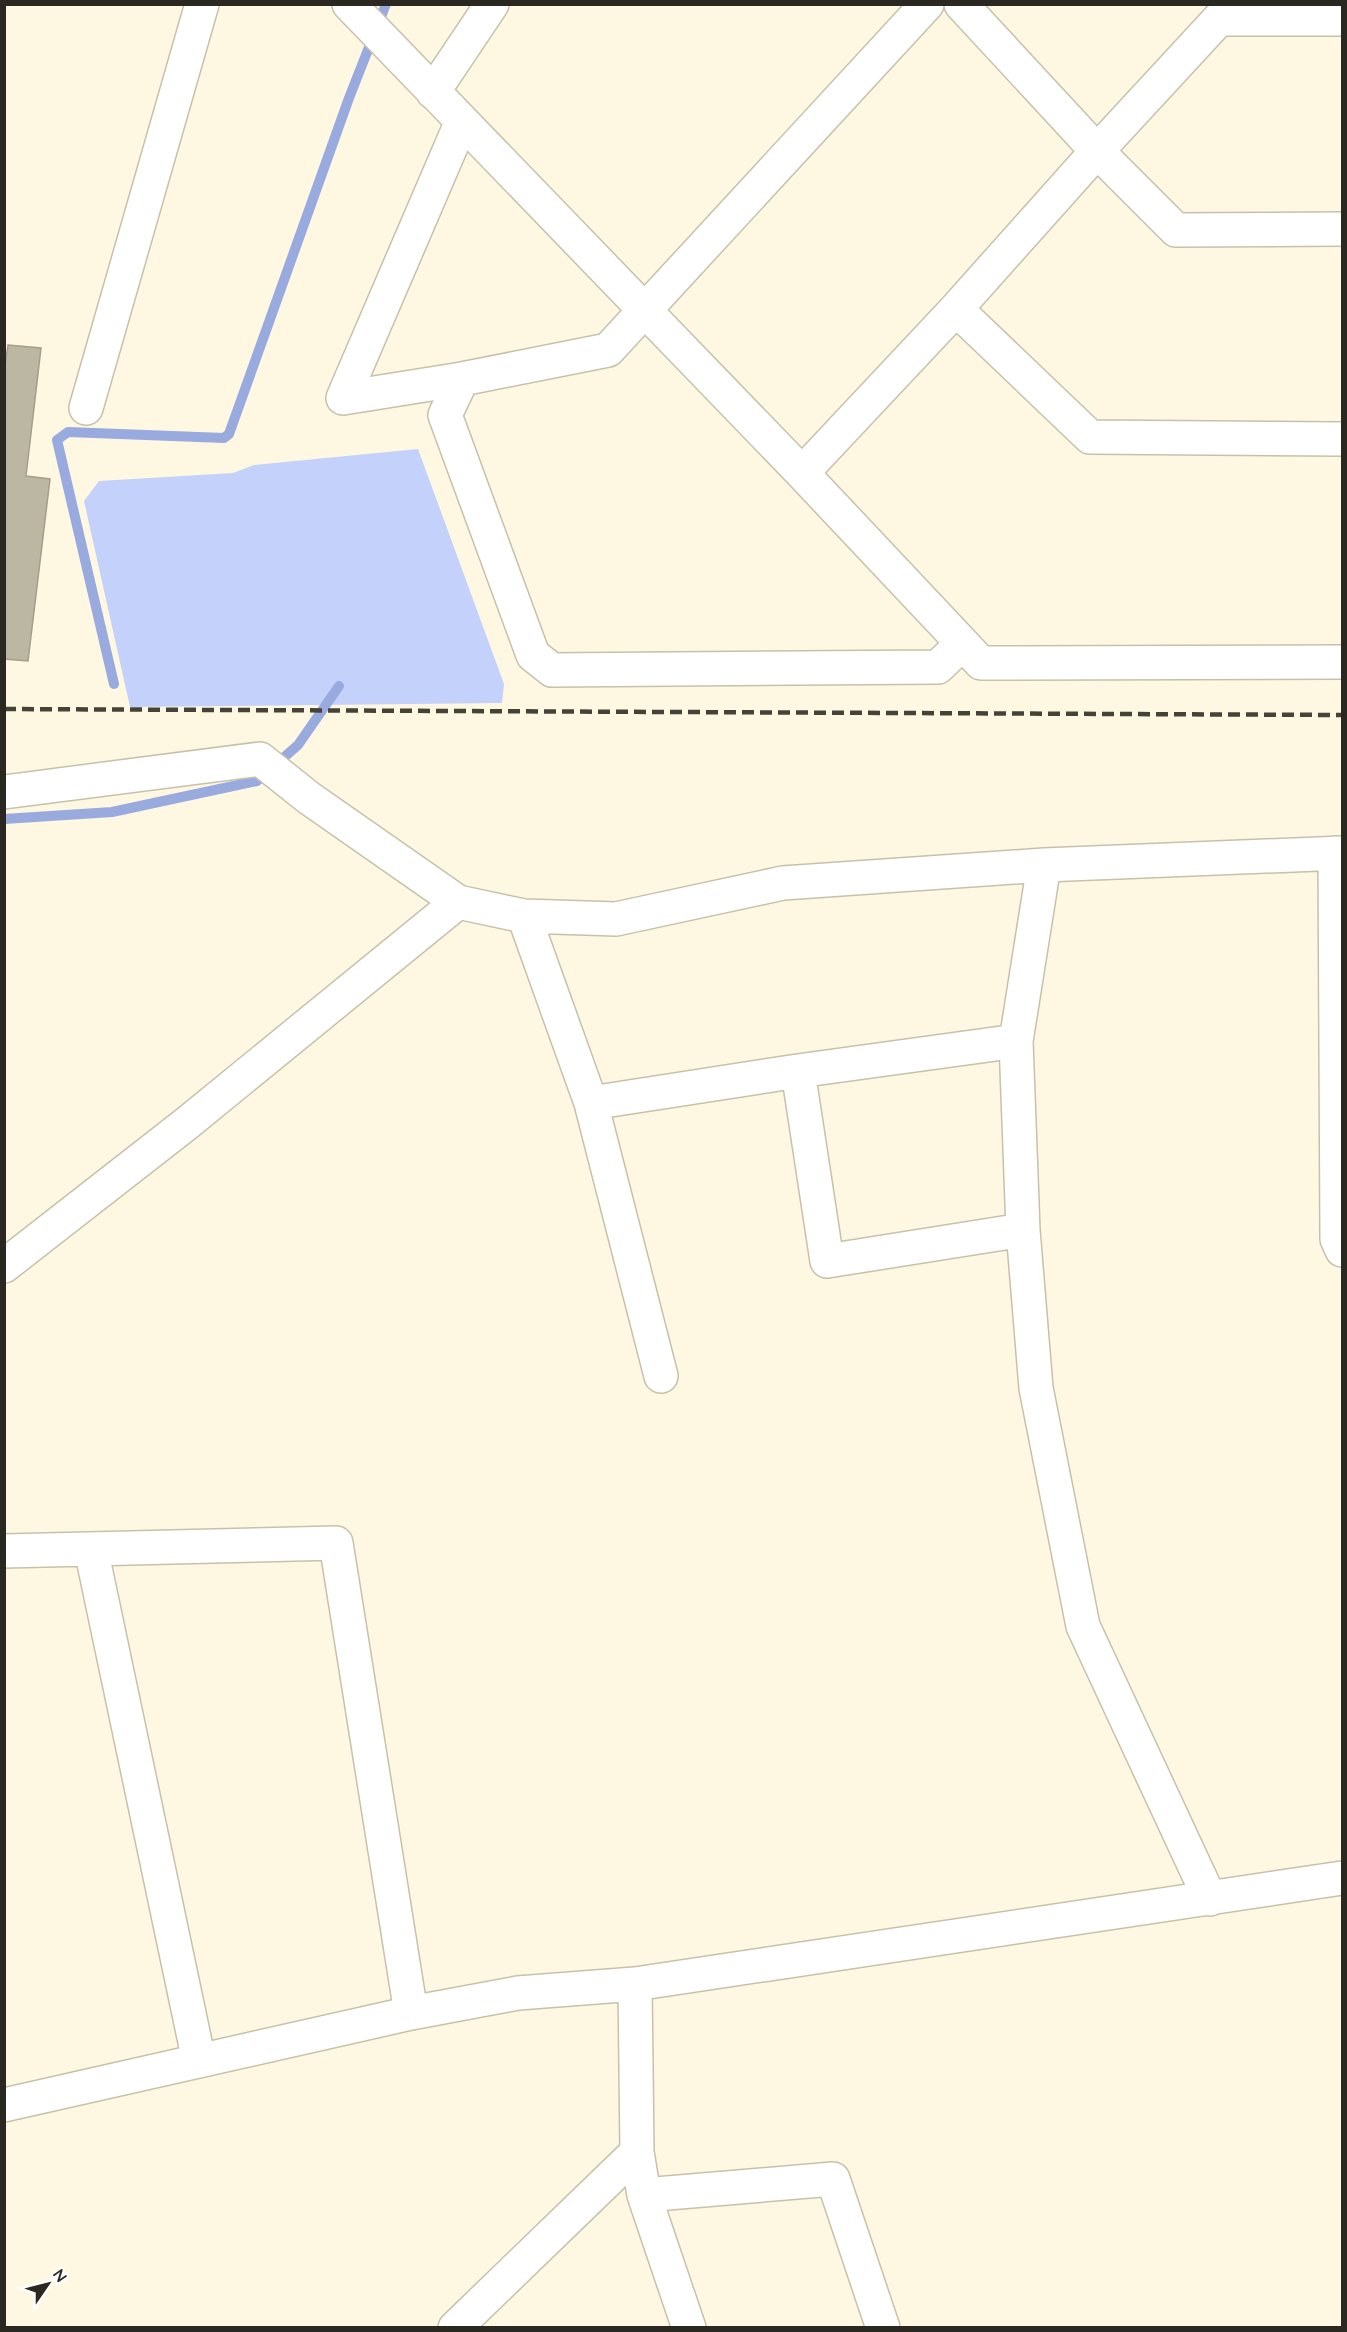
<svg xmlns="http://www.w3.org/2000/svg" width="1347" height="2332" font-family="Quicksand,sans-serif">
	<rect width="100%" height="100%" fill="#fef8e2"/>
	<path fill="#c3d1fb" d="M418,449L504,684L502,703L130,707L84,501L99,481L233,473L254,465Z"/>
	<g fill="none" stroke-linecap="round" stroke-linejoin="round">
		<path stroke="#99aade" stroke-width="10" d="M114,684L57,440L68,432L224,438L229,434L349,98L386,4
			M4,819L112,812L257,781L298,745L339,686"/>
	</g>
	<path fill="#bcb7a2" stroke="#a49e8a" stroke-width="1.5" d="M8,345L41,348L26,476L50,479L28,661L4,659V373Z"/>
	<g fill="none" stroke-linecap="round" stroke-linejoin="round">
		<g stroke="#c7c1ac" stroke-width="36">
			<path id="minor" d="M349,4L802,473L981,663L1342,662
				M927,4L608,350L462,379L445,415L533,655L552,670L938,667L962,644
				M961,4L1097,151L1219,19H1342
				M433,92L492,4
				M956,309L1090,437L1342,439
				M462,379L343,398L462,121
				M86,408L202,4
				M802,473L956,309L1097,151L1176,230L1342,229
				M4,792L260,759L309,798L458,902
				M1335,853L1337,1239L1342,1250
				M1044,865L1016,1041L1023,1230L1036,1388L1083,1626L1210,1899
				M524,916L591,1103L798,1071L1016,1041
				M798,1071L827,1261L1023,1230
				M591,1103L661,1376
				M4,1266L186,1124L458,902L524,916L616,919L783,883L1044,865L1342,853
				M91,1549L199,2061
				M4,1551L336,1543L411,2013
				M635,1984L637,2152L644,2195L689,2328
				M4,2105L411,2013L518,1993L635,1984L1342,1878
				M644,2195L833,2179L883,2328
				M455,2328L637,2152"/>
		</g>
		<use href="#minor" stroke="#fff" stroke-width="33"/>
		<path stroke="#454238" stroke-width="4.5" stroke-dasharray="12 6" stroke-linecap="butt" d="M4,709L1342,715"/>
	</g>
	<rect width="1347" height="2332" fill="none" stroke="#2a2820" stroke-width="12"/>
	<g transform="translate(48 2284) rotate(55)" stroke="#ffffff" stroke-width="4.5" paint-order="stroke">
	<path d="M0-4.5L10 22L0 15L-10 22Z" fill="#2a2820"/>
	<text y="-9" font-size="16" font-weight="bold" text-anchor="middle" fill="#2a2820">N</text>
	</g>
</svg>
